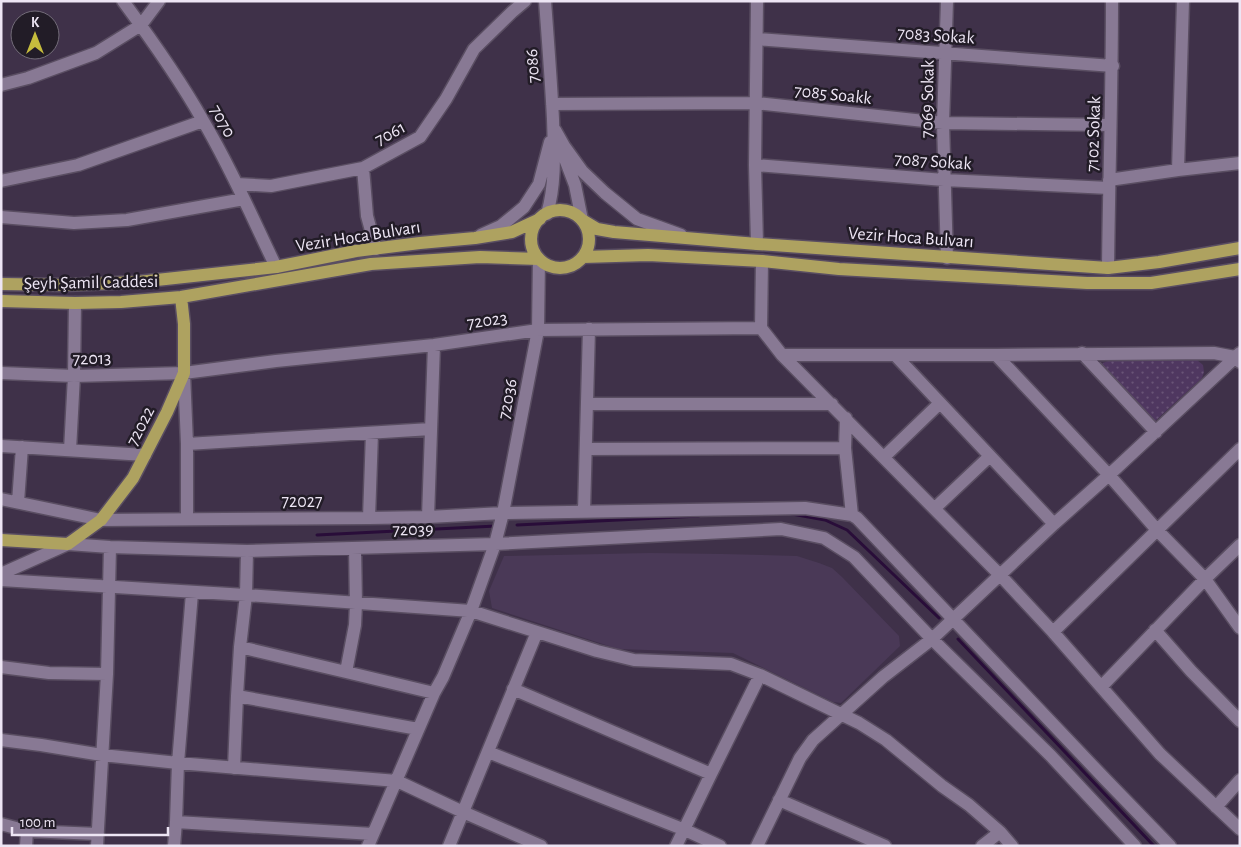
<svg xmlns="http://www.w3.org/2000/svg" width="1241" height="847" font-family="'Alegreya Sans',sans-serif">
	<defs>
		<pattern id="park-dots" width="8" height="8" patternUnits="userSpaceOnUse" patternTransform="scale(1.25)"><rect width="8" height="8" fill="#4f3760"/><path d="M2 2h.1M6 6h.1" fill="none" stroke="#695477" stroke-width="1.8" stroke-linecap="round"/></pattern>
	</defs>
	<rect width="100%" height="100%" fill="#3f3149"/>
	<path fill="#4a3957" d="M650,553L723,554L797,556L819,563L832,568L842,577L899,636L900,646L841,703L833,702L733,653L618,649L492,608L489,591L504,556Z"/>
	<path fill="url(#park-dots)" d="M1197,360L1203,365L1204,372L1202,378L1153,423L1100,368L1103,363L1108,361Z"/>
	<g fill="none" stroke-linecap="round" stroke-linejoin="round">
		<path stroke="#290d39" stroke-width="3" d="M792,514L825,520L847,530L939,618
			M517,525L699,516
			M317,535L496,526
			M958,639L1154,846"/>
		<g stroke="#5a4e62" stroke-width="15">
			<path id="minor" d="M123,1C151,39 179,78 202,119C230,166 252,217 276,267
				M545,1C548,41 551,80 553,119C554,152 556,183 547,214
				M757,39L1113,66
				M1,85L28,78L96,53L141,25L159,1
				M552,104L756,103L943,123L1110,125
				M555,130L564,146L582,171L605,193L637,219L681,235
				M562,151L575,185L582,220
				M755,165L944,180L1109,188
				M363,168L367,216L376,249
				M1178,170L1183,1
				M1109,180L1178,170L1240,163
				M1,181L78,165L203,121
				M237,184L271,186L363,168L420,137L446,99L474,49L512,12L525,1
				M1,217L74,223L127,220L244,199
				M481,235L501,226L524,207L539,184L550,142
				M757,244L755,165L757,1
				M947,258L943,123L947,1
				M1108,268C1109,179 1112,90 1112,1
				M761,328L762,261
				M1082,353L1156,432
				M782,355H996L1214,353L1235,357L1240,362
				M895,355L1054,524
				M996,355L1109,475L1157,530L1205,579L1240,628
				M1,373L74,376L184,373L276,361L434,345L538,330L761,328L782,355L1000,575L1053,632L1160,754L1240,829
				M184,373L187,444V519
				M587,404H832
				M846,418L845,448L852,515
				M187,444L431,429
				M1,446L145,455
				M586,449L845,448
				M70,450L74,376L75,303
				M884,457L940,403
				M1,499L101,520L369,518L428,517L503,513L805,508L852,515L857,518L1106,780L1170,846
				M18,502L22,447
				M936,507L990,456
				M584,511L589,329
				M428,517L434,345
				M369,518L372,433
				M355,548L356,604L355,625L346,672L434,693
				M1,574L68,544L110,547L247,551L495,544L781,529L824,538L854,557L932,639L1051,756L1135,846
				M1,580L246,595L471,611L597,651L634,660L731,664L760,675L859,723L886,740L942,786L969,805L1000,832
				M1155,630L1191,671L1240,721
				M1053,632L1240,449
				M240,647L346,672
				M1,667L49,673L107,674
				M1101,687L1205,579L1240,545
				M513,689L711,774
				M237,696L418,729
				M1,740L41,745L102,755L178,763L397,781L463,812L541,846
				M488,752L685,830L720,846
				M234,768L237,696L240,647L246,595L247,551
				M779,800L885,846
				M1216,807L1240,780
				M176,822L373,834
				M1,824L27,831L98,834
				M26,846L27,831
				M97,846L107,674L110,547
				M174,846L176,822L178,763L192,593
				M368,846L434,693L443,677L471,611L495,544L503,513L538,330L539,259
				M449,846L537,632
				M676,846L711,774L760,675
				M757,846L800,758L813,740L883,677L932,639L1054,524L1109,475L1240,353
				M982,846L1000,832L1012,846"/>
		</g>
		<g stroke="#5a4e62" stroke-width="15">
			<path id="major" d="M531 239a29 29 0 1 1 58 0a29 29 0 1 1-58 0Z
				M582,220L597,229L614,232L757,244L1108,268L1159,262L1240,248
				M583,257L648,255L762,261L839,269L1087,283H1151L1240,269
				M1,284L65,285L138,282L276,267L356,251L420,243L475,238L512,232L540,219
				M1,301L75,303L121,302L181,297L371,264L480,257L539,259
				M1,540L68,544L101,520L133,478L167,412L184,373V324L181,297"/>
		</g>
		<use href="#minor" stroke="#887994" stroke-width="12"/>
		<use href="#major" stroke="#aea260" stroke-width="12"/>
	</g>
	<g text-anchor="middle" stroke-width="5" stroke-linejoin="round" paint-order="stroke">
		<g font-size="18" fill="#ede5f4" stroke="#221c27">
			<text transform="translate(936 35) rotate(4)" y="6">7083 Sokak</text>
			<text transform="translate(532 66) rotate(-94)" y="6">7086</text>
			<text transform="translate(833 94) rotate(6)" y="6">7085 Soakk</text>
			<text transform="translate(927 99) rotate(-89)" y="6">7069 Sokak</text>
			<text transform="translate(223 121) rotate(61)" y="6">7070</text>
			<text transform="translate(390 133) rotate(-28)" y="6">7061</text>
			<text transform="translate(1093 134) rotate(-88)" y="6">7102 Sokak</text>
			<text transform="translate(933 161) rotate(4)" y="6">7087 Sokak</text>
			<text transform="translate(358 236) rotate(-9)" y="6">Vezir Hoca Bulvarı</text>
			<text transform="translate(911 237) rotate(4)" y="6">Vezir Hoca Bulvarı</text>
			<text transform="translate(91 282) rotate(-1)" y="6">Şeyh Şamil Caddesi</text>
			<text transform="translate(487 320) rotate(-8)" y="6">72023</text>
			<text transform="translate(92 358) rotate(-1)" y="6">72013</text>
			<text transform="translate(507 399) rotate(-79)" y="6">72036</text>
			<text transform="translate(140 426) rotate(-63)" y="6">72022</text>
			<text x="302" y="507">72027</text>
			<text transform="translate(413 529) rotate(-1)" y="6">72039</text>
		</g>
	</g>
	<rect width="1241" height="847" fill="none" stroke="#ede5f4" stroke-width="5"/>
	<g transform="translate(35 35)"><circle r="24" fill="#221c27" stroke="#736c79"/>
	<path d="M0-4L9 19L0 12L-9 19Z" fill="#c6bc3d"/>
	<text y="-8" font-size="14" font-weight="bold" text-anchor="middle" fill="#ede5f4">K</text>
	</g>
	<path d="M12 827v8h156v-8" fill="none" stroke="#ede5f4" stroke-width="2.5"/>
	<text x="20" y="827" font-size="15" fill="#ede5f4" stroke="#221c27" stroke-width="4" paint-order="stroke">100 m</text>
</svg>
